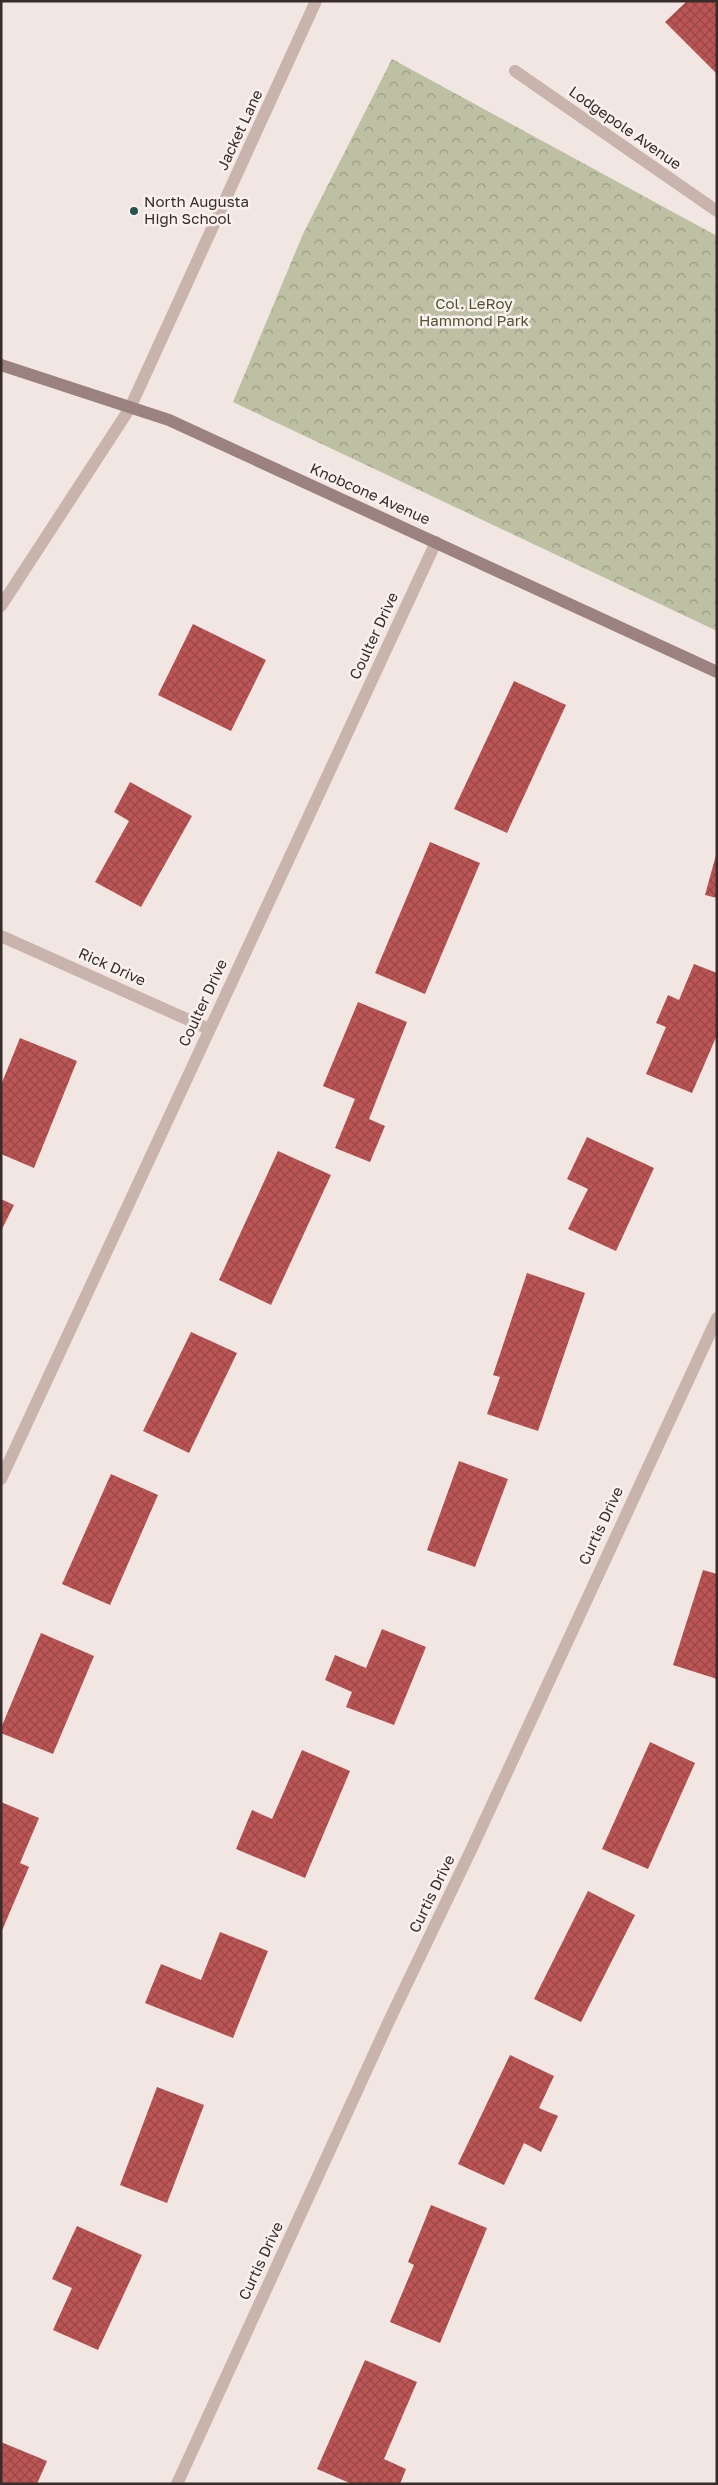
<svg xmlns="http://www.w3.org/2000/svg" width="718" height="2485" font-family="'Golos Text',sans-serif">
	<defs>
		<pattern id="forest-crowns" width="20" height="18" patternUnits="userSpaceOnUse" patternTransform="scale(1.25)"><rect width="20" height="18" fill="#bdc0a2"/><path d="M2 6a3 3 0 1 1 6 0M12 15a3 3 0 1 1 6 0" fill="none" stroke="#9b9c84"/></pattern>
		<pattern id="building-cross-hatch" width="8" height="8" patternUnits="userSpaceOnUse" patternTransform="scale(1.25)"><rect width="8" height="8" fill="#bc5555"/><path d="M0 0l8 8M0 8l8-8" fill="none" stroke="#9a4747"/></pattern>
	</defs>
	<rect width="100%" height="100%" fill="#f1e6e1"/>
	<path fill="url(#forest-crowns)" d="M392,59L717,236V631L233,402L303,234Z"/>
	<path fill="url(#building-cross-hatch)" d="M687,1H717V74L665,22Z
		M193,624L266,660L231,731L158,695Z
		M514,681L566,705L507,833L454,809Z
		M130,782L192,816L141,907L95,882L129,821L114,812Z
		M430,842L480,863L425,994L375,973Z
		M716,855H717V898L705,895Z
		M694,964L717,973V1035L692,1093L646,1074L666,1027L656,1023L668,995L679,1000Z
		M358,1002L407,1022L369,1119L385,1126L370,1162L335,1148L355,1099L323,1086Z
		M20,1038L77,1061L34,1168L1,1154V1085Z
		M587,1137L654,1168L616,1251L568,1229L588,1189L567,1179Z
		M278,1151L331,1175L271,1305L219,1280Z
		M1,1199L14,1205L1,1231Z
		M527,1273L585,1293L538,1431L487,1414L500,1377L493,1375Z
		M191,1332L237,1353L189,1453L143,1431Z
		M459,1461L508,1479L475,1567L427,1550Z
		M111,1474L158,1495L110,1605L62,1584Z
		M703,1570L717,1574V1679L673,1665Z
		M382,1629L426,1647L394,1725L346,1707L352,1692L325,1680L335,1655L366,1668Z
		M41,1633L94,1656L53,1754L1,1733V1728Z
		M650,1742L695,1763L648,1869L602,1849Z
		M302,1750L350,1771L305,1878L236,1849L252,1810L272,1819Z
		M1,1802L39,1818L20,1863L29,1867L1,1933Z
		M588,1891L635,1915L581,2022L534,1999Z
		M220,1932L268,1951L233,2038L145,2003L161,1964L201,1980Z
		M510,2055L554,2076L539,2108L558,2116L541,2152L524,2143L504,2185L458,2164Z
		M157,2087L204,2105L167,2203L120,2185Z
		M431,2205L487,2228L440,2343L390,2322L414,2265L408,2262Z
		M77,2226L142,2255L98,2350L53,2330L72,2288L52,2279Z
		M365,2360L417,2382L384,2459L406,2469L400,2484H352L317,2469Z
		M1,2442L47,2461L37,2484H1Z"/>
	<g fill="none" stroke-linecap="round" stroke-linejoin="round">
		<path stroke="#c9b3ad" stroke-width="12" d="M1,606L130,408L316,1"/>
		<path stroke="#c9b3ad" stroke-width="12" d="M515,71L717,211
			M1,936L209,1029
			M1,1479L436,542
			M177,2484L389,2021L472,1848L717,1318"/>
		<path stroke="#9c827f" stroke-width="12" d="M1,365L169,420L717,672"/>
	</g>
	<circle fill="#24564e" stroke="#f9f1ed" stroke-width="2" cx="134" cy="211" r="5"/>
	<g text-anchor="middle" stroke-width="5" stroke-linejoin="round" paint-order="stroke">
		<g font-size="15" fill="#382c2b" stroke="#f9f1ed">
			<text transform="translate(625 128) rotate(35)" y="5">Lodgepole Avenue</text>
			<text transform="translate(240 130) rotate(-65)" y="5">Jacket Lane</text>
			<text transform="translate(370 494) rotate(24)" y="5">Knobcone Avenue</text>
			<text transform="translate(374 636) rotate(-65)" y="5">Coulter Drive</text>
			<text transform="translate(112 967) rotate(24)" y="5">Rick Drive</text>
			<text transform="translate(203 1003) rotate(-65)" y="5">Coulter Drive</text>
			<text transform="translate(601 1526) rotate(-65)" y="5">Curtis Drive</text>
			<text transform="translate(432 1894) rotate(-64)" y="5">Curtis Drive</text>
			<text transform="translate(261 2261) rotate(-65)" y="5">Curtis Drive</text>
		</g>
		<g font-size="15" fill="#382c2b" stroke="#f9f1ed" text-anchor="start">
			<text x="144" y="207">North Augusta<tspan x="144" dy="17">High School</tspan></text>
		</g>
		<g font-size="15" fill="#505431" stroke="#f9f1ed">
			<text x="474" y="309">Col. LeRoy<tspan x="474" dy="17">Hammond Park</tspan></text>
		</g>
	</g>
	<rect width="718" height="2485" fill="none" stroke="#382c2b" stroke-width="5"/>
</svg>
